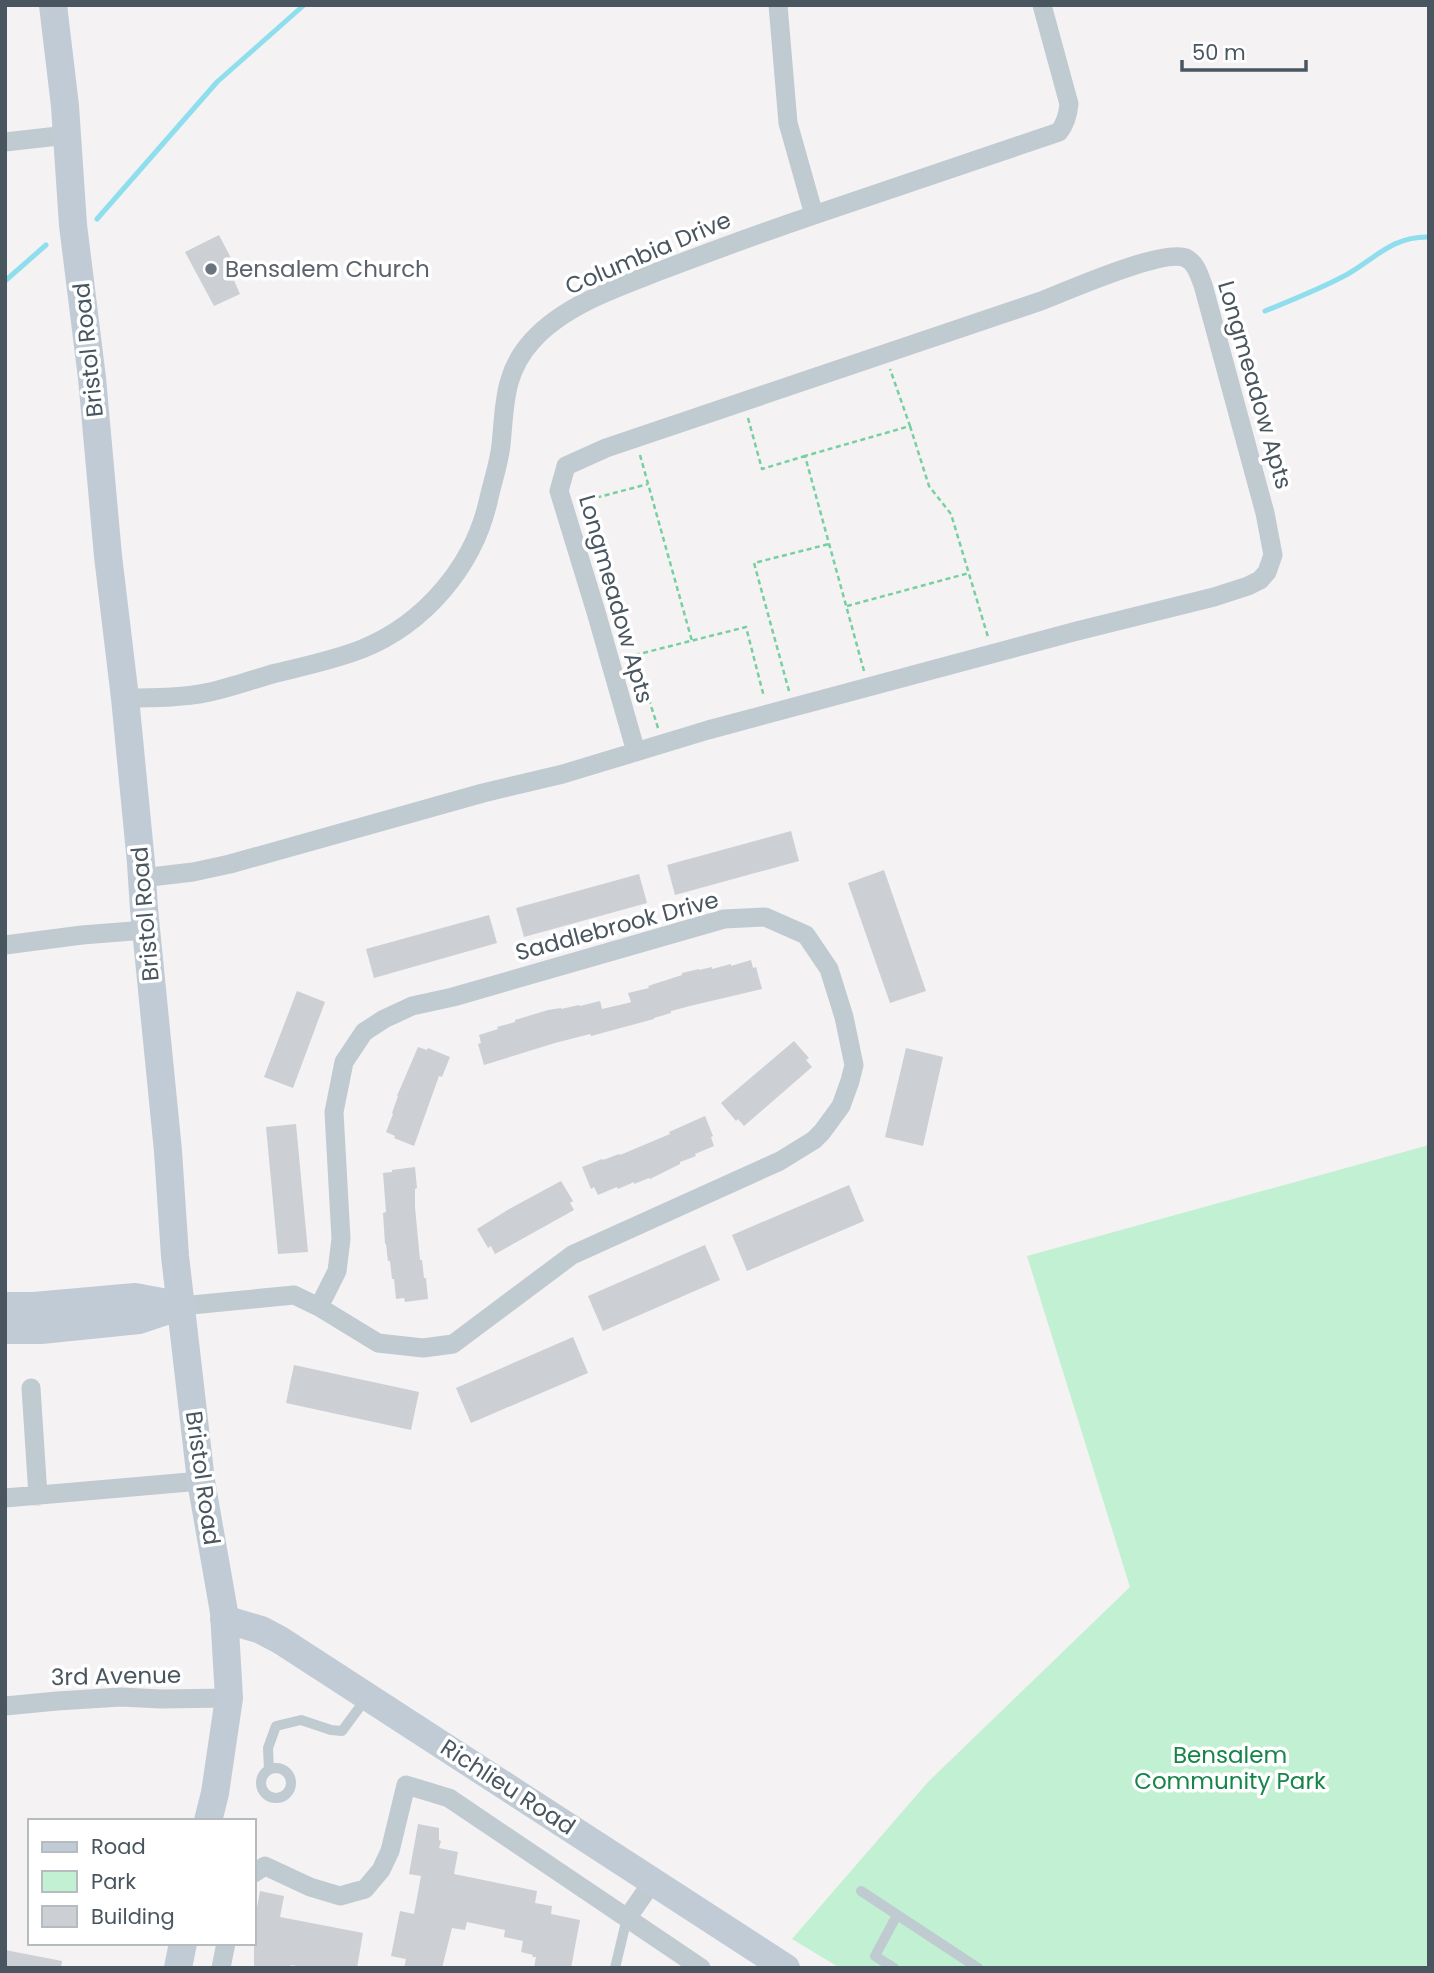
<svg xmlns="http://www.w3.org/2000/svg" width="1434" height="1973" font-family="Poppins,sans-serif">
	<rect width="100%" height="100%" fill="#f4f2f2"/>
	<path fill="#c1f1d2" d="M1429,1145V1968H840L792,1939L928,1782L1130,1587L1027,1256Z"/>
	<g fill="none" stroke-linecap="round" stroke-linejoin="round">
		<path stroke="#8edeee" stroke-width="5" d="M97,219L217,82L304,5
			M5,281L46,245
			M1265,311C1292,300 1320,289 1346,275C1375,259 1392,236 1429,237"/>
	</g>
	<path fill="#cccfd4" d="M219,235L232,260L226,262L240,294L214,306L185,252Z
		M791,831L799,861L675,895L667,865Z
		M884,870L926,991L890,1003L848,883Z
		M639,874L647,903L524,937L516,908Z
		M489,915L497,943L374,978L366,949Z
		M751,960L753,968L756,967L762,989L694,1005L671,1011V1013L654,1018V1019L591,1036L590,1034L555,1043L484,1065L478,1044L481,1043L479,1035L498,1029L497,1027L515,1022V1020L548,1010L561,1008V1009L579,1005L580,1006L600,1001L602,1009L628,1003L631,1002L628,993L649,988L648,986L682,975V973L699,969V970L712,967V969L731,964V966Z
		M297,991L325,1002L293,1088L264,1077Z
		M794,1041L809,1058L806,1060L812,1067L744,1126L738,1119L736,1121L721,1103Z
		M418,1047L427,1050L428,1048L450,1057L442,1077L439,1076L414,1146L394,1138L395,1136L386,1132L393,1114L392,1113L398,1096H397Z
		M906,1048L943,1057L923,1146L885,1137Z
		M705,1116L713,1136L711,1137L714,1146L695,1154L696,1156L680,1162V1164L650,1179L649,1178L634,1184V1182L618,1189L617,1187L598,1195L594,1187L591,1189L582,1167L602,1159L603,1160L619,1154L620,1155L670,1134L669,1132Z
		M296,1124L308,1252L278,1254L266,1127Z
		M415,1167L417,1188L415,1189V1207L420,1260H422L424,1278H426L428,1299L405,1302L404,1298L396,1299L394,1279H392L390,1261H388L386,1244H385L383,1213L386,1212L383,1173L392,1172V1170Z
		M561,1181L573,1201L570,1203L574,1210L495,1254L491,1246L488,1248L477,1229L511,1208Z
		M849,1185L864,1221L747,1271L732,1235Z
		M705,1245L720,1280L603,1331L588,1296Z
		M573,1337L588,1373L471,1423L456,1388Z
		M294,1365L419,1392L411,1430L286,1403Z
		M418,1824L439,1828V1840L441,1841L439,1848L458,1852L454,1874L537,1891L535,1903L552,1906L551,1914L580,1920L571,1968H534L536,1957H532L533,1955L521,1952L523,1941L504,1937L505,1930L467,1922L465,1930L452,1928L442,1968H404L406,1959L391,1956L400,1911L414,1914L421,1876L409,1874Z
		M260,1891L284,1896L280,1917L363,1933L357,1968H308L291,1965L290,1968H254V1924Z
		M5,1950L62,1961L61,1968H5Z"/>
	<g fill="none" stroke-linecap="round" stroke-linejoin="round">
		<path stroke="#78d0a1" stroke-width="2.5" stroke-dasharray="5 3.5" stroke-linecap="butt" d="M748,418L762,469L805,456
			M910,426L929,486L951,514L988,637
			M640,455L692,641
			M580,502L648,484
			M847,606L969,573
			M864,671L805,456L910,426L890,369
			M789,691L754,563L829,544
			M658,728L635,655L746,627L764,697"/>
		<path stroke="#c0cad1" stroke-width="10" d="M261 1783a15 15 0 1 1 30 0a15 15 0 1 1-30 0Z
			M269,1770L268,1748L276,1726L301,1720L331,1730L342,1731L365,1700
			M861,1891L978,1968
			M615,1968L627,1918
			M894,1968L875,1956L897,1915"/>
		<path stroke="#c0cad1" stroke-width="19" d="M778,5L788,123L814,215L1059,132C1066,123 1068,115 1069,104L1042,5
			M5,142L67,135
			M125,698C153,698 182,698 210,692C232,687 254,679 276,673C305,666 334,660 362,649C424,624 473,567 488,502C492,483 499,464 501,445C505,406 503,373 532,341C565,304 619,287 665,269C715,250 764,232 814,215
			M142,878L193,872L230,864L483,793L563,774L708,730L1077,631L1214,597L1248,586L1260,580L1267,572L1273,555L1265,513L1203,285C1199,275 1196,263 1186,258C1163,248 1067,291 1041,301L606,448L566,466L559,491L596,612L636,752
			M5,945L82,935L146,930
			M181,1306L294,1295L319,1307L378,1343L423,1348L453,1344L572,1255L780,1161L814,1140L822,1132L841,1106L850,1081L854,1065L844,1017L829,969L806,935L765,917L724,919L453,997L412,1006L384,1019L364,1032L344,1062L334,1112L341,1239L337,1271L319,1307
			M31,1388L38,1496
			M5,1498L201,1481
			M5,1706L57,1701L121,1697L161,1699L229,1698
			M254,1873L265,1866L310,1887L340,1896L365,1889L381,1870L390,1851L406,1785L449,1798L701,1968
			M628,1917L653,1881
			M221,1968L226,1943"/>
		<path stroke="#c0cbd5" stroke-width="28" d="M53,5L65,106L73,225L92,378L108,556L125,698L141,863L144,909L168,1151L175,1256L201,1481L224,1612L229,1698L215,1793L208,1821
			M5,1306H34L135,1297L178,1305
			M5,1330H41L139,1320L181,1306
			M224,1619L261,1630L280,1640L786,1968
			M178,1968L183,1943"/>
	</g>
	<circle fill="#6b7280" stroke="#fff" stroke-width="2.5" cx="211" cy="269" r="7"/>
	<g text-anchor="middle" stroke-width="7" stroke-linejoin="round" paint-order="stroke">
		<g font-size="23" fill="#495660" stroke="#fff">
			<text transform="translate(648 253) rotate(-23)" y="8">Columbia Drive</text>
			<text transform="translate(88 350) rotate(-96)" y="8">Bristol Road</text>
			<text transform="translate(1255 385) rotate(74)" y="8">Longmeadow Apts</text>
			<text transform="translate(616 599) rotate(74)" y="8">Longmeadow Apts</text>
			<text transform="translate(145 914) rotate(-95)" y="8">Bristol Road</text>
			<text transform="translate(617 926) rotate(-15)" y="8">Saddlebrook Drive</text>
			<text transform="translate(203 1478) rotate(82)" y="8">Bristol Road</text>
			<text transform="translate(116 1676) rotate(-1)" y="8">3rd Avenue</text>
			<text transform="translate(508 1787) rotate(33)" y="8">Richlieu Road</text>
		</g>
		<g font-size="23" fill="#5b616d" stroke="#fff" text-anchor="start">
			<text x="225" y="277">Bensalem Church</text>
		</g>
		<g font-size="23" fill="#168549" stroke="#fff">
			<text x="1230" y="1763">Bensalem<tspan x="1230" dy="26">Community Park</tspan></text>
		</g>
	</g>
	<rect width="1434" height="1973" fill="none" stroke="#495660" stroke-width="14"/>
	<rect x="28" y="1819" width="228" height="126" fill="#ffffff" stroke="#b6bbbf" stroke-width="2"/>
	<rect x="42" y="1842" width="35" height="10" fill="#c0cbd5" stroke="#b6bbbf" stroke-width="2"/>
	<text x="91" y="1854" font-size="21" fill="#495660">Road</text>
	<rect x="42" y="1871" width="35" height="21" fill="#c1f1d2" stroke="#b6bbbf" stroke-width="2"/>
	<text x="91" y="1889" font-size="21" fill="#495660">Park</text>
	<rect x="42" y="1906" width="35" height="21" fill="#cccfd4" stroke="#b6bbbf" stroke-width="2"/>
	<text x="91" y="1924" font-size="21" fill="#495660">Building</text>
	<path d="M1182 60v10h124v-10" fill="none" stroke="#495660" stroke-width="3.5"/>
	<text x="1192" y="60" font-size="21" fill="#495660" stroke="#ffffff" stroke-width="5" paint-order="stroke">50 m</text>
</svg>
